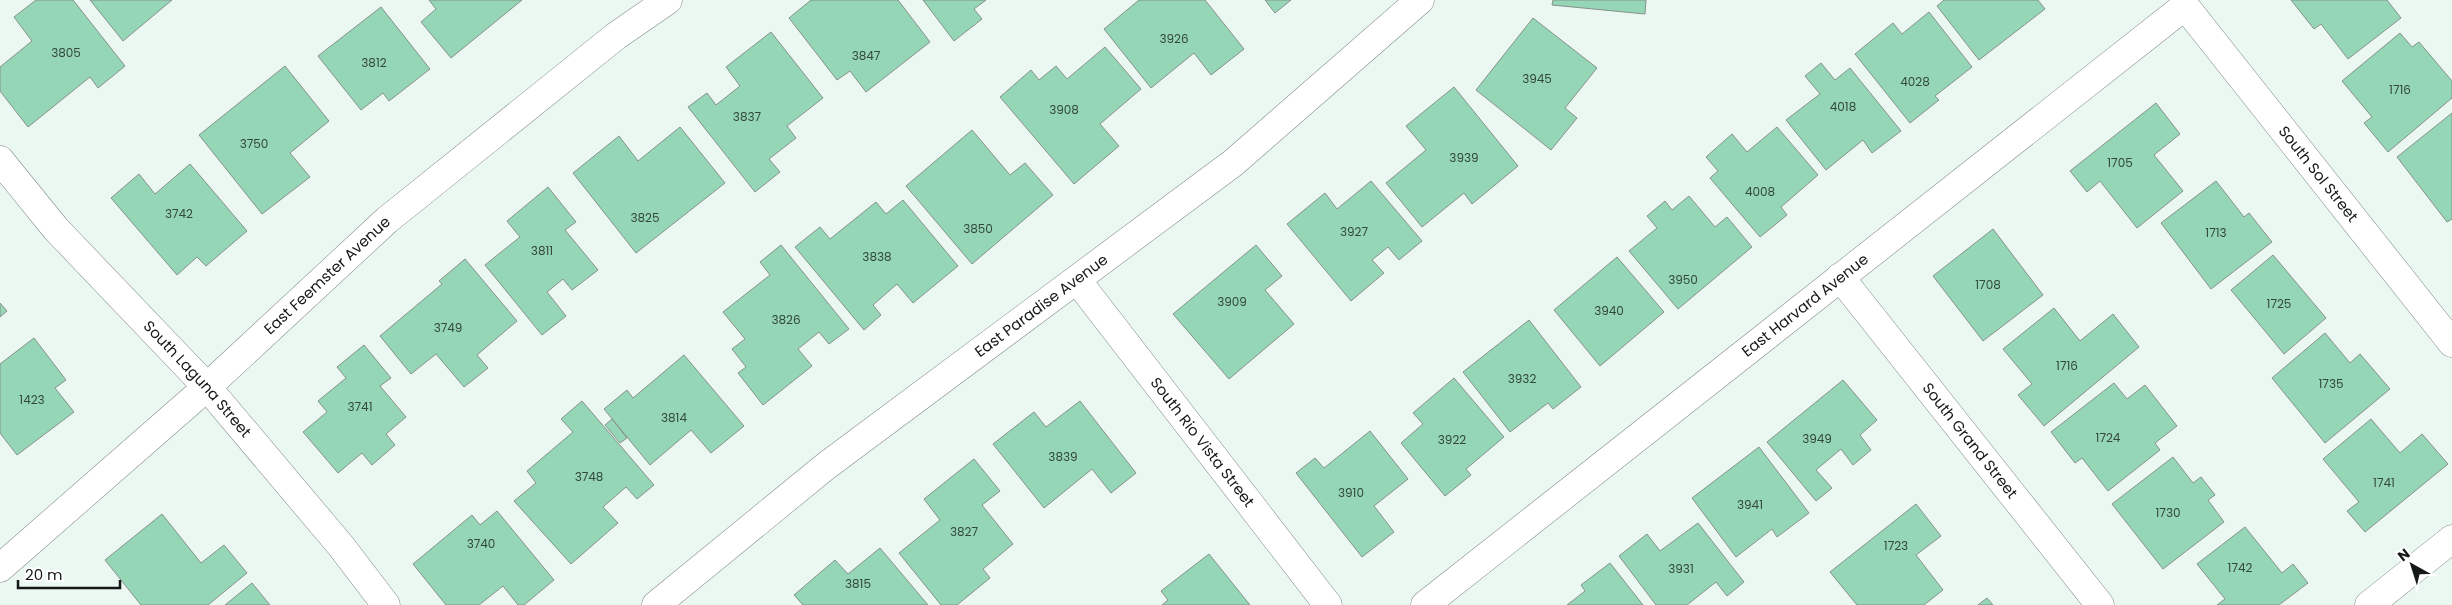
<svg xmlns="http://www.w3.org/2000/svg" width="2452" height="605" font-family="Poppins,sans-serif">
	<rect width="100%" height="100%" fill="#ebf7f1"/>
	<path fill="#94d6b6" stroke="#87928c" d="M36,0H73L125,66L98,88L90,77L28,127L0,91V67L32,41L14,17Z
		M90,0H172L123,41Z
		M429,0H522L451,58L421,22L436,9Z
		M811,0H898L930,42L866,92L850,71L837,80L789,18Z
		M923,0H986L974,9L982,19L954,41Z
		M1139,0H1205L1244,49L1211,75L1194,53L1151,88L1104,29Z
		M1265,0H1291L1275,13Z
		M1553,0H1646L1645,14L1552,5Z
		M1944,0H2038L2045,9L1979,60L1937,6Z
		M2291,0H2387L2401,18L2348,59L2321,24L2314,29Z
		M381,7L430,69L389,101L383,93L361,110L318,56Z
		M1929,12L1972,67L1935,96L1939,100L1910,123L1855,54L1893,23L1902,34Z
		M1533,18L1597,68L1565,108L1577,118L1551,150L1476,90Z
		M771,32L823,98L787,126L796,138L769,159L780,172L755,192L688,107L707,93L716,105L740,86L726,67Z
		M2400,33L2412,47L2419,42L2452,81V98L2388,152L2364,123L2372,117L2342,81Z
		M1105,47L1141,89L1100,124L1119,146L1074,184L1000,97L1031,70L1039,80L1056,66L1067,79Z
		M1821,63L1835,80L1850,68L1901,131L1872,153L1863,140L1826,170L1786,120L1820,94L1805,76Z
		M285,66L329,121L290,153L310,177L262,214L199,135Z
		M1454,87L1518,166L1472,204L1464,193L1422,227L1386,183L1426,150L1406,126Z
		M2156,103L2180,134L2154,155L2183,191L2137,228L2100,181L2087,192L2070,171Z
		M2452,113V219L2447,222L2397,157Z
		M680,127L725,183L636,253L573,173L619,136L638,161Z
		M1777,127L1818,175L1781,207L1787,215L1760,237L1710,178L1718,171L1706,157L1732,134L1747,152Z
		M972,130L1010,175L1025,163L1053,195L972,264L906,186Z
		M190,164L247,231L206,266L197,257L177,275L111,198L139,174L155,194Z
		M1371,181L1422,241L1399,260L1388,247L1372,260L1384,273L1351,301L1287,224L1325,193L1337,209Z
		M2216,181L2244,217L2249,213L2272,242L2211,289L2161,223Z
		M548,187L576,222L565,230L598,270L572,290L563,279L547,292L566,316L542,335L485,265L520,237L507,221Z
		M1689,196L1715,227L1727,217L1752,247L1678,309L1629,251L1657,228L1647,216L1665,201L1672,210Z
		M903,200L958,266L913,303L897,284L873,305L881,315L864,330L795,247L820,227L830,239L876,202L886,214Z
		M1993,229L2043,295L1983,341L1933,276Z
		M781,245L849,329L829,344L819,332L798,349L812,366L763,405L738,373L746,367L732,349L745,339L723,312L770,275L760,262Z
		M1256,245L1282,276L1265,290L1294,324L1229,379L1173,314Z
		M2273,255L2326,318L2284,354L2231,290Z
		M1617,257L1664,312L1600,366L1554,310Z
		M465,259L517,321L477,355L488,368L464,387L436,354L411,374L380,336L442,284L439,281Z
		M0,303L7,311L0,317Z
		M2054,308L2080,341L2113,314L2139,347L2044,426L2018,395L2032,384L2003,349Z
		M1529,320L1581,387L1553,409L1548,403L1510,432L1463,372Z
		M2325,333L2350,363L2360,354L2390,389L2325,443L2272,378Z
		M34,338L66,380L55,388L74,412L17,455L0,433V364Z
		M364,345L391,378L380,386L406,417L386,434L395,445L372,465L362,453L338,473L303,432L327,412L318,401L346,378L337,367Z
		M684,355L744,426L711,453L691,430L650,465L604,409L627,390L633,398Z
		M1454,378L1504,437L1466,469L1471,475L1445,496L1401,443L1423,424L1413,413Z
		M1843,380L1877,420L1860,435L1871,450L1853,465L1841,449L1816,470L1832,488L1816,501L1767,442Z
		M2114,383L2127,399L2145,385L2177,426L2155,443L2160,450L2108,491L2082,458L2075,463L2051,432Z
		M582,401L654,485L637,499L626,487L603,507L618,523L571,564L514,501L536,483L527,471L573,432L561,419Z
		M1080,401L1136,473L1111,493L1092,469L1044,508L993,444L1034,412L1046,427Z
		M612,419L627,438L620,443L605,425Z
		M2371,419L2400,453L2422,434L2448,464L2365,532L2347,511L2359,502L2323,459Z
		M1370,431L1408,479L1374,506L1394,532L1362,557L1296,473L1315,458L1324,468Z
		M1759,447L1809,513L1777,537L1772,529L1736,557L1692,498Z
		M2173,457L2193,483L2201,477L2215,495L2208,500L2224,522L2163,569L2112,504Z
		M974,459L1000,491L982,505L1013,544L983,569L990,578L957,605H941L899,553L940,520L924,499Z
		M1916,504L1941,536L1916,555L1943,590L1924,605H1857L1830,572Z
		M497,511L554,580L524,605H518L503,586L479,605H446L413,564L472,515L480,525Z
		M162,514L201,563L224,545L247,573L208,605H141L105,560Z
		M1698,523L1744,582L1727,596L1716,582L1687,605H1656L1619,556L1647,534L1660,551Z
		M2245,527L2282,573L2293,564L2308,583L2279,605H2217L2225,599L2197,564Z
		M880,548L928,605H803L794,595L835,560L848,574Z
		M1209,554L1250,605H1162L1168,600L1161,591Z
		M1610,563L1643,605H1567L1585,591L1581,585Z
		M252,583L270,605H225Z
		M1987,598L1993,605H1978Z"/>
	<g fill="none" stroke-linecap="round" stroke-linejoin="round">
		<g stroke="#808b85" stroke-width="29">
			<g id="minor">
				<path id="s1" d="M0,160L56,229L207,387L341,546L386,605"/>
				<path id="s2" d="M1840,277L2100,605"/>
				<path id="s3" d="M1077,280L1328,605"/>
				<path id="s4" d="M0,568L207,387L387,220L616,36L668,0"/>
				<path id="s5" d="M656,605L826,466L1233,163L1420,0"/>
				<path id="s6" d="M1425,605L2185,6L2452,343"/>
				<path d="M2369,605L2452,539"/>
			</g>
		</g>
		<use href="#minor" stroke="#fff" stroke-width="28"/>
	</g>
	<g text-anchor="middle" stroke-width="4" stroke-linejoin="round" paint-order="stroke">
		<g font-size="12" fill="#34483e">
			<text x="1174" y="43">3926</text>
			<text x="66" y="57">3805</text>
			<text x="866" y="60">3847</text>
			<text x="374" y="67">3812</text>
			<text x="1537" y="83">3945</text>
			<text x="1915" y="86">4028</text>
			<text x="2400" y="94">1716</text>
			<text x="1843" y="111">4018</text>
			<text x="1064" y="114">3908</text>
			<text x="747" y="121">3837</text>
			<text x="254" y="148">3750</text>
			<text x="1464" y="162">3939</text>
			<text x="2120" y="167">1705</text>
			<text x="1760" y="196">4008</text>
			<text x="179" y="218">3742</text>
			<text x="645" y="222">3825</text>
			<text x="978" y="233">3850</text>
			<text x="1354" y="236">3927</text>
			<text x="2216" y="237">1713</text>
			<text x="542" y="255">3811</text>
			<text x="877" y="261">3838</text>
			<text x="1683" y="284">3950</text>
			<text x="1988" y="289">1708</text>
			<text x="1232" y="306">3909</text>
			<text x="2279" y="308">1725</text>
			<text x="1609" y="315">3940</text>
			<text x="786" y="324">3826</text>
			<text x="448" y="332">3749</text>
			<text x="2067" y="370">1716</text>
			<text x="1522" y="383">3932</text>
			<text x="2331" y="388">1735</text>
			<text x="32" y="404">1423</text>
			<text x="360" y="411">3741</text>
			<text x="674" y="422">3814</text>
			<text x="2108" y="442">1724</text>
			<text x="1817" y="443">3949</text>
			<text x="1452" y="444">3922</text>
			<text x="1063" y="461">3839</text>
			<text x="589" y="481">3748</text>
			<text x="2384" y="487">1741</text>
			<text x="1351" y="497">3910</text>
			<text x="1750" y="509">3941</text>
			<text x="2168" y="517">1730</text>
			<text x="964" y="536">3827</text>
			<text x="481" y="548">3740</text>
			<text x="1896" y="550">1723</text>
			<text x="2240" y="572">1742</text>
			<text x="1681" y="573">3931</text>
			<text x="858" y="588">3815</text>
		</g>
		<g font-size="15" fill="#141816" stroke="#fff">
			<text dy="5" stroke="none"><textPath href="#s6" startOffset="1182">South Sol Street</textPath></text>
			<text dy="5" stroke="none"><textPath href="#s4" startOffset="439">East Feemster Avenue</textPath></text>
			<text dy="5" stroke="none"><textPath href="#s6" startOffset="484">East Harvard Avenue</textPath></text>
			<text dy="5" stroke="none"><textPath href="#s5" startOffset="488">East Paradise Avenue</textPath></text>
			<text dy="5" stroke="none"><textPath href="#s1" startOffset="295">South Laguna Street</textPath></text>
			<text dy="5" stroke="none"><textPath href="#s2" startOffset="209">South Grand Street</textPath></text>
			<text dy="5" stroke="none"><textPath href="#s3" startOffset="205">South Rio Vista Street</textPath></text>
		</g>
	</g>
	<g transform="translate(2412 565) rotate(321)" stroke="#ffffff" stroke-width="4" paint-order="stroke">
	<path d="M0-4L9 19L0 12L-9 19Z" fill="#141816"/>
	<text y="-8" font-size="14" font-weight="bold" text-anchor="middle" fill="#141816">N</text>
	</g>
	<path d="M18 580v8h102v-8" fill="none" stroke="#141816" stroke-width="2.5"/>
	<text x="25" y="580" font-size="15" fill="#141816" stroke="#ffffff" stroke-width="4" paint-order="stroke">20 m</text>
</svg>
